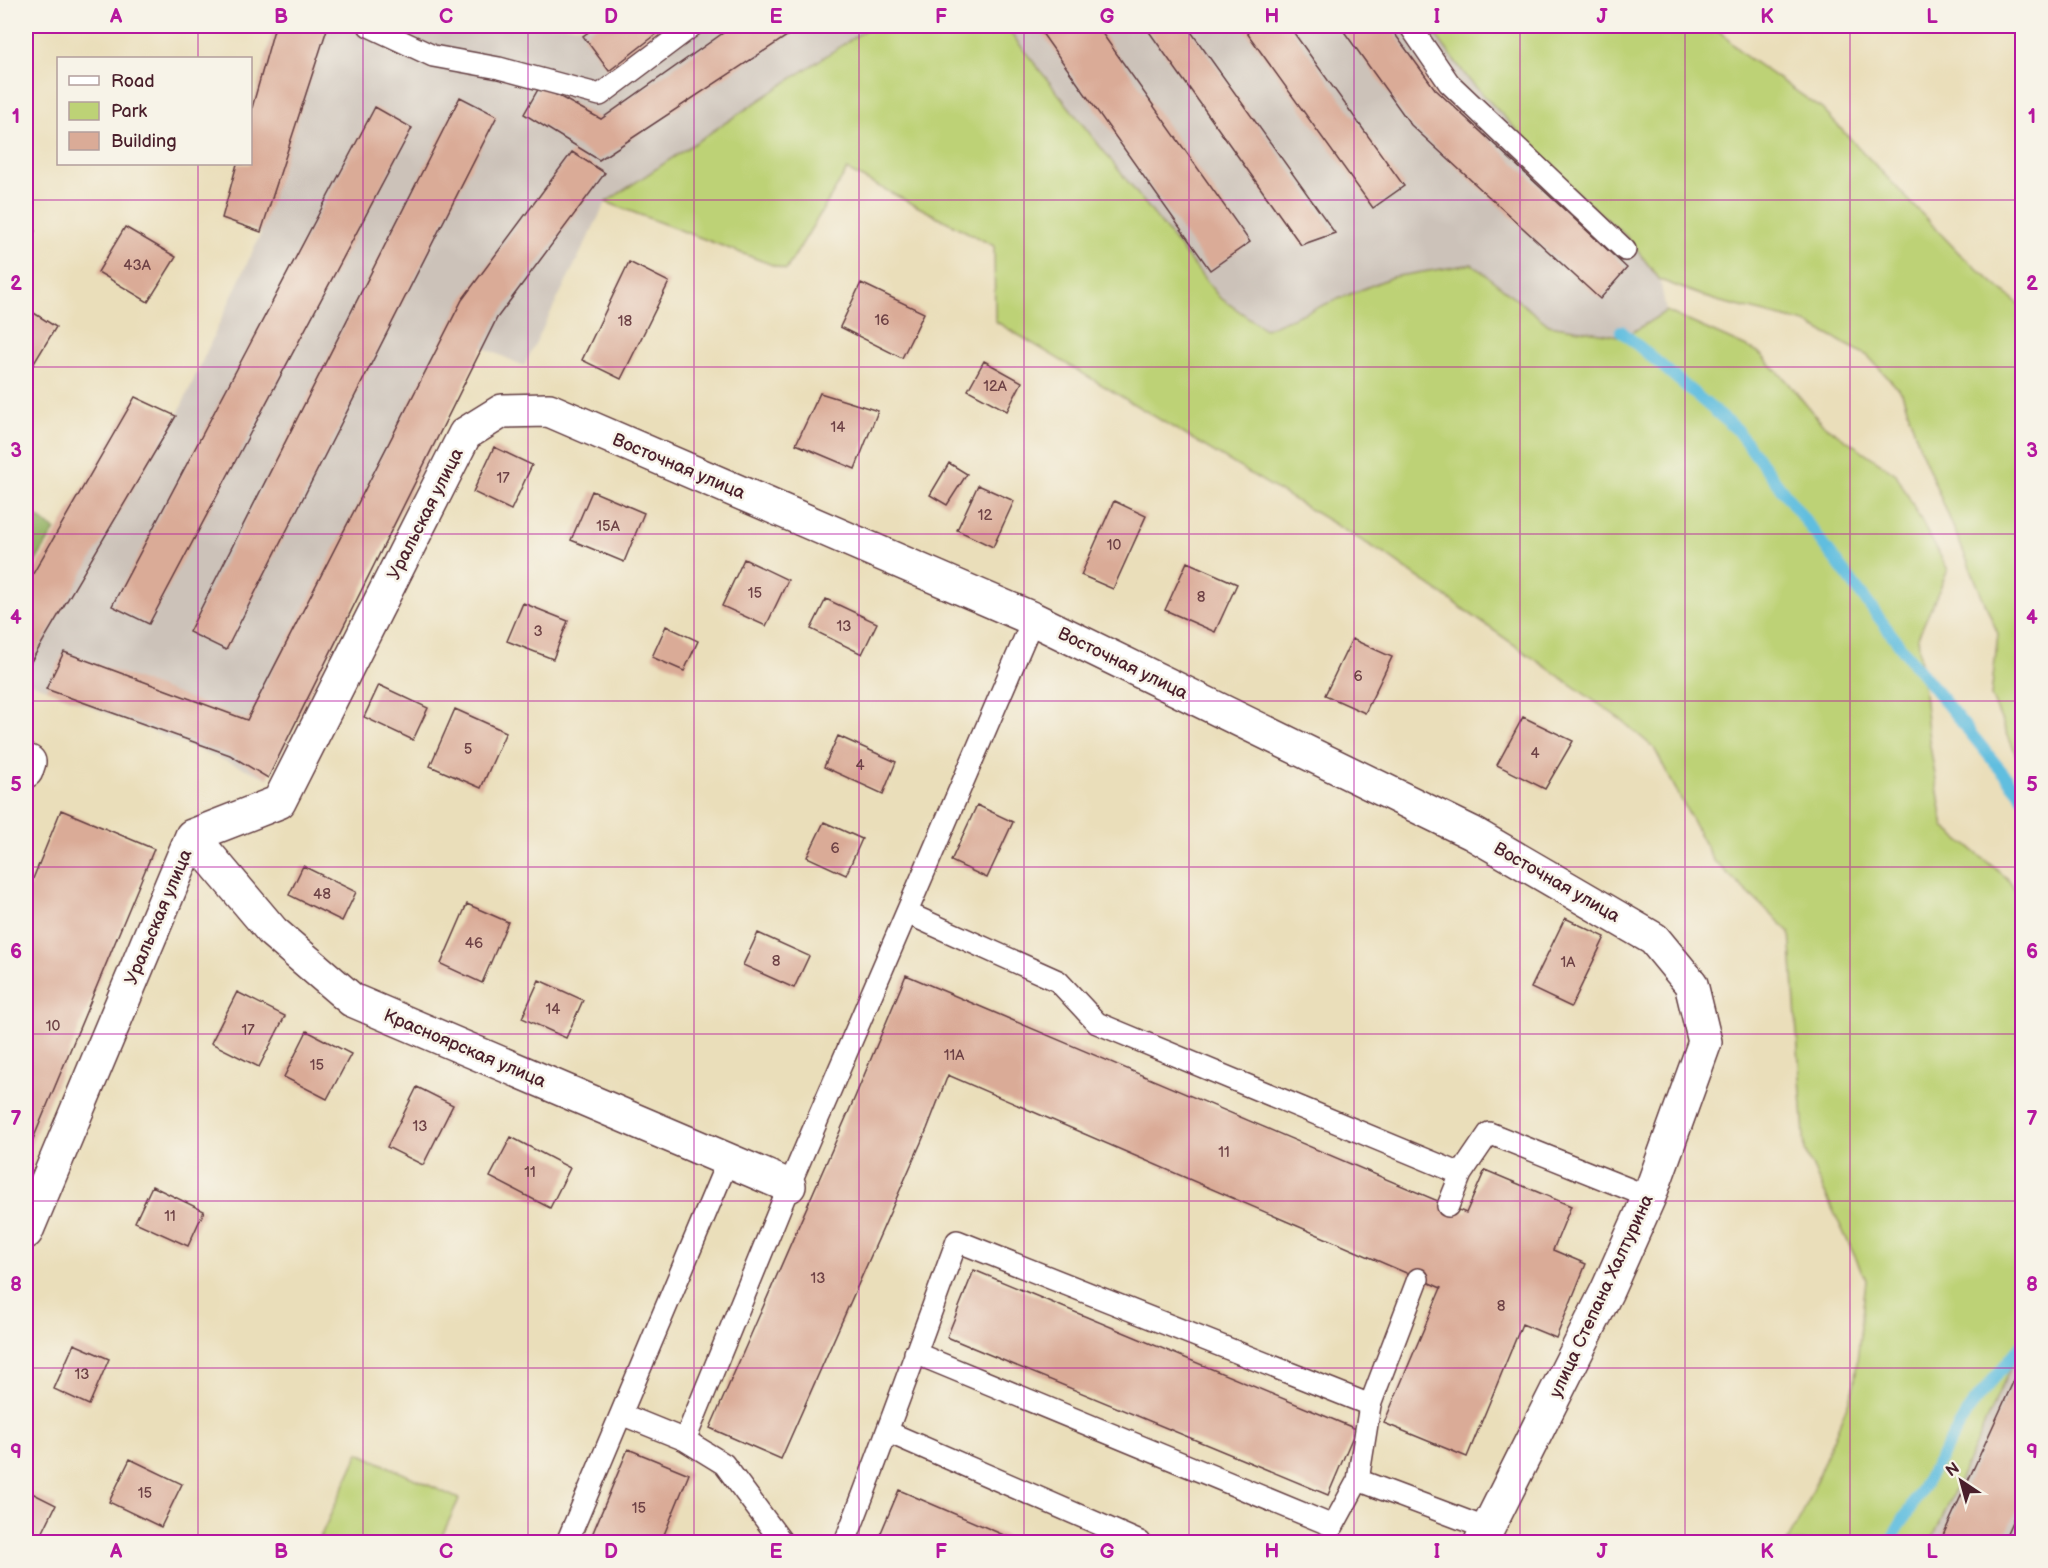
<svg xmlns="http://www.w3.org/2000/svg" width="2048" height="1568" font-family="'Balsamiq Sans',sans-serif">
	<rect width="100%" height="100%" fill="#f7f3e8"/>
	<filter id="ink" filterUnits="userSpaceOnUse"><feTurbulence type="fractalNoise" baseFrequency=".0167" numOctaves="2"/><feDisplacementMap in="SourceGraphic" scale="12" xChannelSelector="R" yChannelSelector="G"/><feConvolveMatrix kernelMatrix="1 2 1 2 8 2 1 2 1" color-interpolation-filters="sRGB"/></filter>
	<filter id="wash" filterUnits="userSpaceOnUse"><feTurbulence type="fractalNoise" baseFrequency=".008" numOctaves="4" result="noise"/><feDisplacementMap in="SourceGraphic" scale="24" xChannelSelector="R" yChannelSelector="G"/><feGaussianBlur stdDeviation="1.35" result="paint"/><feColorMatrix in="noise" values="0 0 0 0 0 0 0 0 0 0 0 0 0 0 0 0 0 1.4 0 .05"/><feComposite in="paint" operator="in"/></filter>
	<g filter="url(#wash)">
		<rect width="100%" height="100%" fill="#eadeba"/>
		<path fill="#ccc2b9" d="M274,26H871L606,202L524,366L482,347L268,778L26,681V586L135,397L177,416L261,233L222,218L237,164H250L251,111Z
			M1005,26H1429L1469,80L1573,189L1627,236L1660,280L1666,311L1625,337L1549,325L1472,264L1392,277L1265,329L1220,297Z
			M2018,1351L2022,1353V1542H1931Z"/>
		<path fill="#bdd276" stroke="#847850" stroke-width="1.5" d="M871,26H1005L1219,297L1265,329L1392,277L1472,264L1549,325L1625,337L1666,311L1758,352L1787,381L1820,422L1896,474L1948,570L1918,637L1929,740L1944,827L2007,878L2022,901V1353L2018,1351L1931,1542H1787L1802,1515L1854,1388L1866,1280L1805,1151L1790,932L1713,860L1654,748L1620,719L1386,555L995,321L994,246L847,170L786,270L606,202Z
			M1429,26H1714L1744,55L1822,109L1960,254L2022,307V763L2018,759L1991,696L1998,634L1920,448L1902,393L1868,356L1806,323L1717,301L1660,280L1626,236L1573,189L1469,80Z
			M359,1453L459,1499L439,1542H318Z"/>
		<path fill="#96b467" stroke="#706a49" stroke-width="1.5" d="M26,508L55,530L26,577Z"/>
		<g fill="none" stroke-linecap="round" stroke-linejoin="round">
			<path stroke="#61bedf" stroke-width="12" d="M1621,331L1736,429L1914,664L2022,796
				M1890,1542L1970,1408L2022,1344"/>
		</g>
		<g id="blocks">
			<path fill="#daab97" d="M275,26H328L261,232L222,218L237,164H250V115Z
				M597,26H667L609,71L583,36Z
				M733,26H802L599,160L524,114L540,86L601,119Z
				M1037,26H1097L1250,242L1210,270Z
				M1145,26H1187L1335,233L1301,245Z
				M1242,26H1289L1404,186L1373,208Z
				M1340,26H1389L1435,89L1627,268L1600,299L1411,125Z
				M460,97L497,116L226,650L189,632Z
				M375,107L412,128L149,624L112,606Z
				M572,152L605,173L497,318L268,778L230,755L46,689L64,652L247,720L462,300Z
				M26,226L35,231L26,246Z
				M125,227L176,257L148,302L98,272Z
				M629,262L669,282L621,379L582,360Z
				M861,283L924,313L902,358L840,327Z
				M26,308L56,327L33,365L26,360Z
				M984,361L1022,382L1007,411L968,390Z
				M820,393L878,411L855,469L796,444Z
				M135,397L176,416L26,670V586Z
				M494,447L532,465L511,510L473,492Z
				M949,463L967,474L947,505L930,495Z
				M978,485L1014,501L993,547L957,530Z
				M592,491L644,513L624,562L571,540Z
				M1114,501L1146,516L1113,589L1081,575Z
				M744,559L788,580L766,626L722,606Z
				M1187,562L1237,584L1215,632L1165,610Z
				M826,599L877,623L862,654L811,629Z
				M523,603L568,621L553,659L507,641Z
				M666,626L698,641L684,671L652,657Z
				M1352,639L1392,657L1365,713L1325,695Z
				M379,685L428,708L413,740L364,717Z
				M455,709L506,732L481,788L430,766Z
				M1523,717L1573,741L1545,789L1497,765Z
				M838,736L896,762L883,794L824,767Z
				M977,805L1013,822L987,878L951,861Z
				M61,810L154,849L26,1156V896Z
				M824,822L862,839L846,875L807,857Z
				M303,866L356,892L342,921L289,895Z
				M467,904L508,922L482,983L441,964Z
				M1565,918L1605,937L1571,1007L1531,988Z
				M758,933L809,956L794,988L743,965Z
				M906,975L1466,1213L1485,1170L1571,1206L1553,1250L1586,1264L1556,1338L1522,1324L1467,1457L1384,1423L1441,1288L948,1075L927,1129L781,1459L710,1428L855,1097Z
				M539,980L583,1000L566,1038L522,1018Z
				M237,992L285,1016L259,1067L211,1043Z
				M307,1031L351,1054L327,1099L284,1077Z
				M417,1087L453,1105L423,1165L387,1147Z
				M511,1137L570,1168L550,1208L490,1177Z
				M152,1186L204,1211L188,1246L135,1222Z
				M974,1270L1356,1429L1328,1495L947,1337Z
				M74,1344L109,1359L89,1405L54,1389Z
				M2014,1380L2022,1384V1499L2003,1542H1940Z
				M628,1449L689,1474L661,1542H589Z
				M130,1459L182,1484L161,1527L109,1502Z
				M26,1490L56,1505L38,1542H26Z
				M899,1490L1020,1542H877Z"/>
		</g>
	</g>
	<g filter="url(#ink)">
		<use href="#blocks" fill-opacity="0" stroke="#623c40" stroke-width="1.5"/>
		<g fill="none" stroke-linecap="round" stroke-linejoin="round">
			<g stroke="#623c40" stroke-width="24">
				<path id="service" d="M369,26L433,56L499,68L600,95L692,26
					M1410,26L1449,83L1625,250
					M907,913L1058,981L1097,1023L1461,1174L1448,1206
					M1461,1174L1489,1133L1649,1197
					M1370,1405L1418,1279
					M621,1414L685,1440L724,1464L782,1542
					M888,1432L1140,1542
					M685,1440L789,1186L1033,619
					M1358,1480L1488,1529
					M567,1542L728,1160
					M845,1542C884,1442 920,1341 957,1241L1370,1405L1358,1480L1333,1526L915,1353"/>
			</g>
			<g stroke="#623c40" stroke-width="36">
				<path id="minor" d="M26,771L29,762
					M192,836L273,932L352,1000L789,1186
					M26,1232L192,836L279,802L465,434L502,411L549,410L1033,619L1472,833L1654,939L1691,984L1705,1042L1649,1197L1607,1291L1481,1542"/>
			</g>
			<use href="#service" stroke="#fff" stroke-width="21"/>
			<use href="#minor" stroke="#fff" stroke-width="33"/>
		</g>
	</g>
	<path fill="none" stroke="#b5179e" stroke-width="1.5" stroke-opacity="0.55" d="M198,26V58M363,26V1542M528,26V1542M694,26V1542M859,26V1542M1024,26V1542M1189,26V1542M1354,26V1542M1520,26V1542M1685,26V1542M1850,26V1542M198,164V1542M26,200H2022M26,367H2022M26,534H2022M26,701H2022M26,867H2022M26,1034H2022M26,1201H2022M26,1368H2022"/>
	<g text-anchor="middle" stroke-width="5" stroke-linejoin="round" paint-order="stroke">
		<g font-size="15" fill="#6e4246">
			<text x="137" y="270">43А</text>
			<text x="882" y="325">16</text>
			<text x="625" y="326">18</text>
			<text x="995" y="391">12А</text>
			<text x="838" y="432">14</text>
			<text x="503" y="483">17</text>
			<text x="985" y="520">12</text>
			<text x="608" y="531">15А</text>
			<text x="1114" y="550">10</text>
			<text x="755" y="598">15</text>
			<text x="1201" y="602">8</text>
			<text x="844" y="631">13</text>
			<text x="538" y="636">3</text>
			<text x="1358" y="681">6</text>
			<text x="468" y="754">5</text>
			<text x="1535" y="758">4</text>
			<text x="860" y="770">4</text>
			<text x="835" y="853">6</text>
			<text x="322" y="899">48</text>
			<text x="474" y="948">46</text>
			<text x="776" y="966">8</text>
			<text x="1568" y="967">1А</text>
			<text x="553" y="1014">14</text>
			<text x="53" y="1031">10</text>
			<text x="248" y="1035">17</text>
			<text x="954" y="1060">11А</text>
			<text x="317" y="1070">15</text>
			<text x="420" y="1131">13</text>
			<text x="1224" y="1157">11</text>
			<text x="530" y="1177">11</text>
			<text x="170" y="1221">11</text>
			<text x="818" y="1283">13</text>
			<text x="1501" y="1311">8</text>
			<text x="82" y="1379">13</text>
			<text x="145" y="1498">15</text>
			<text x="639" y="1513">15</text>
		</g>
		<g font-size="18" fill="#4a1f2b" stroke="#f7f3e8">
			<text transform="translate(679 466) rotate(23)" y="6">Восточная улица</text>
			<text transform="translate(425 514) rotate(-63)" y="6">Уральская улица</text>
			<text transform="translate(1123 663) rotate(26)" y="6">Восточная улица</text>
			<text transform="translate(1557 882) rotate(30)" y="6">Восточная улица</text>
			<text transform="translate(158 917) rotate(-67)" y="6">Уральская улица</text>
			<text transform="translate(465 1048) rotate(23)" y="6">Красноярская улица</text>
			<text transform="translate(1601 1296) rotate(-65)" y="6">улица Степана Халтурина</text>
		</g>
	</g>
	<rect width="2048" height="1568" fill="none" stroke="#f7f3e8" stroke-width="66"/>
	<rect x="57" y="57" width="195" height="108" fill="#f7f3e8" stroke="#b29e9c" stroke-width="1.5"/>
	<rect x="69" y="76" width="30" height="9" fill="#ffffff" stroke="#b29e9c" stroke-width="1.5"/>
	<text x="111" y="87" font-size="18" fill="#4a1f2b">Road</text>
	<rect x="69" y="102" width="30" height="18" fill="#bdd276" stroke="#b29e9c" stroke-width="1.5"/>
	<text x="111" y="117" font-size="18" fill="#4a1f2b">Park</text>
	<rect x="69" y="132" width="30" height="18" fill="#daab97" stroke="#b29e9c" stroke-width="1.5"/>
	<text x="111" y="147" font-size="18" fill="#4a1f2b">Building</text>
	<g transform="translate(1961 1481) rotate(324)" stroke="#f7f3e8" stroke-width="4.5" paint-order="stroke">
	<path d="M0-4.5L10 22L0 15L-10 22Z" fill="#4a1f2b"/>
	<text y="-9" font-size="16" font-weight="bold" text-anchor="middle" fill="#4a1f2b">N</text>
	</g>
	<rect x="33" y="33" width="1982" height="1502" fill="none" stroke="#b5179e" stroke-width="2"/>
	<g font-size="20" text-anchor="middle" font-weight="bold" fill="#b5179e">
		<text x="116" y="23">A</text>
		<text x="281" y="23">B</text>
		<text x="446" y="23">C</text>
		<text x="611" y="23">D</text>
		<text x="776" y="23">E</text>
		<text x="941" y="23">F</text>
		<text x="1107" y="23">G</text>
		<text x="1272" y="23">H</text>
		<text x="1437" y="23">I</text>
		<text x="1602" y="23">J</text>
		<text x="1767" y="23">K</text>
		<text x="1932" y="23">L</text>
		<text x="16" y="123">1</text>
		<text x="2032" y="123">1</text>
		<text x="16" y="290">2</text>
		<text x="2032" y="290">2</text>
		<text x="16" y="457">3</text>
		<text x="2032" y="457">3</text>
		<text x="16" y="624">4</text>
		<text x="2032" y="624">4</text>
		<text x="16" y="791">5</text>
		<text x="2032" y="791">5</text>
		<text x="16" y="958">6</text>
		<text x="2032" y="958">6</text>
		<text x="16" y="1125">7</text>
		<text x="2032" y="1125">7</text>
		<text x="16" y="1291">8</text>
		<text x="2032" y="1291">8</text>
		<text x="16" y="1458">9</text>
		<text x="2032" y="1458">9</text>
		<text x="116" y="1558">A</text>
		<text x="281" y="1558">B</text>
		<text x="446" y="1558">C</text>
		<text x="611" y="1558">D</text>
		<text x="776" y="1558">E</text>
		<text x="941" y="1558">F</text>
		<text x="1107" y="1558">G</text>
		<text x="1272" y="1558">H</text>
		<text x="1437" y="1558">I</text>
		<text x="1602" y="1558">J</text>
		<text x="1767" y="1558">K</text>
		<text x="1932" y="1558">L</text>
	</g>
</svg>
